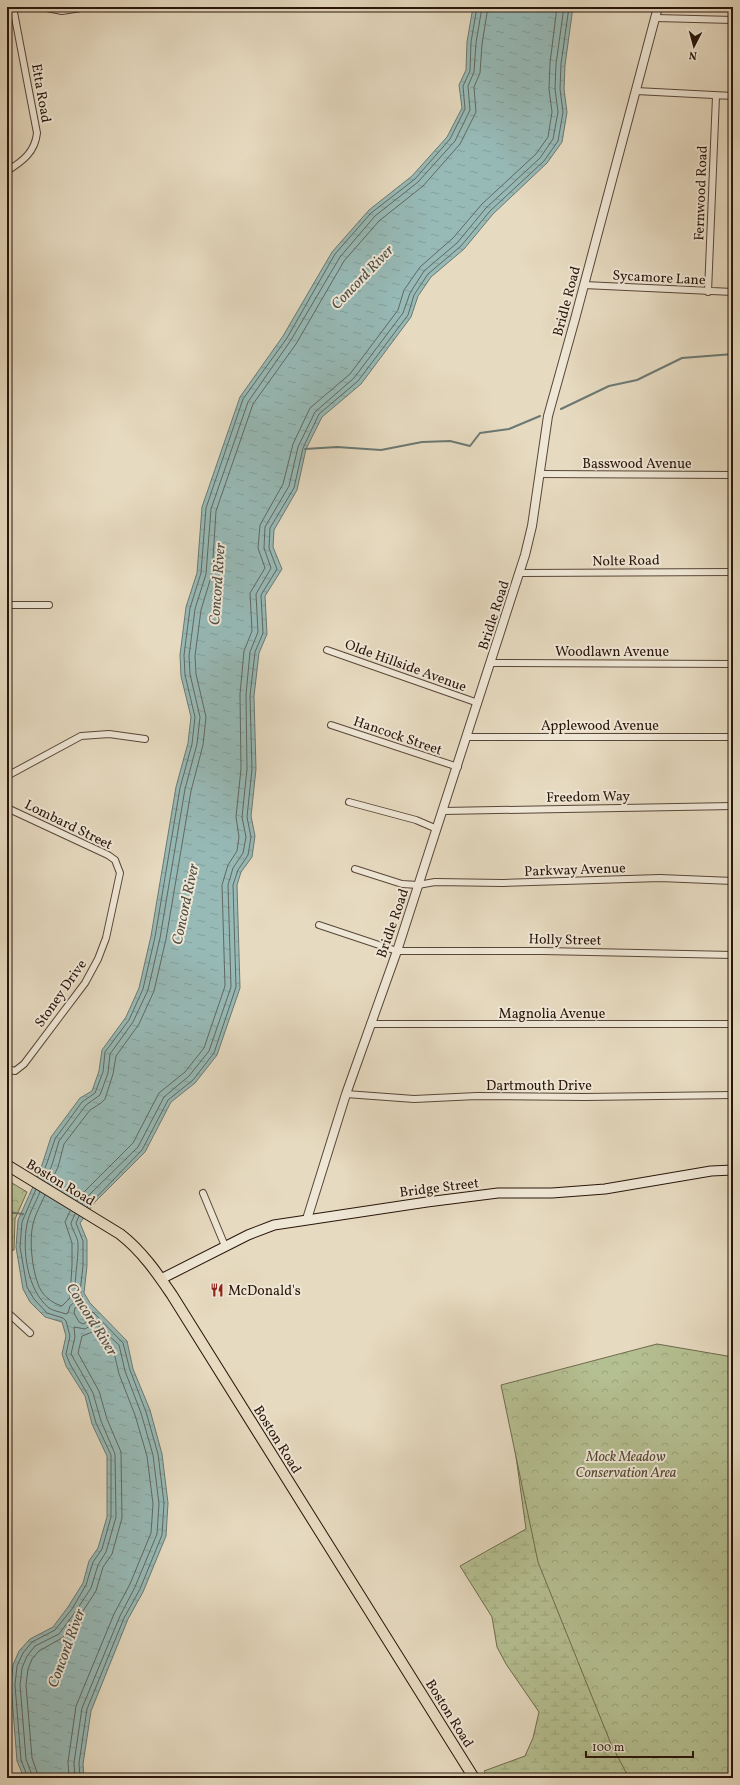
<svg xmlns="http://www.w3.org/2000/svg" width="740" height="1785" font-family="Vollkorn,serif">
	<defs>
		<pattern id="wetland-marsh" width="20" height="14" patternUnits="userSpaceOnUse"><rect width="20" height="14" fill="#b5c092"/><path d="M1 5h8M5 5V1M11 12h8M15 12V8" fill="none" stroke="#9ca47d"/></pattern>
		<pattern id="park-crowns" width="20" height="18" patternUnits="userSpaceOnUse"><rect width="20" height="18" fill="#b5c092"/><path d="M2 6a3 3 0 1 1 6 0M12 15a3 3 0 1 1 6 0" fill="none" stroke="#9ca47d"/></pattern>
		<pattern id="water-ripples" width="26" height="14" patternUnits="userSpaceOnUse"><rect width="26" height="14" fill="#97bab7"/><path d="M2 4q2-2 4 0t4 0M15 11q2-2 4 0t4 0" fill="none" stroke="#829f9c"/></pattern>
	</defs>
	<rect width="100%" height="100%" fill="#e6dac0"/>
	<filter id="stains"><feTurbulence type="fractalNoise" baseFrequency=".005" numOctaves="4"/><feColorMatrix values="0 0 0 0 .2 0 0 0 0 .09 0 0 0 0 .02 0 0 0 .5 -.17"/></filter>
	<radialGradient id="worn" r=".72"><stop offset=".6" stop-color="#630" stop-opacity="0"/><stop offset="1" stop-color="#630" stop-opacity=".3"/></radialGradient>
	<path fill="url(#wetland-marsh)" stroke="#6f6a4e" d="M508,1398L733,1774L731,1778H489L484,1771L525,1756L533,1738L539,1712L506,1664L497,1647L492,1617L460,1566L526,1529Z"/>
	<path fill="url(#park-crowns)" stroke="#6f6a4e" d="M7,1180L27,1192L15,1219L14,1250L7,1251Z
		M657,1344L733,1357V1778H629L611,1744L538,1562L501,1385Z"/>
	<path fill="url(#water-ripples)" stroke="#6b7872" d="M473,7H573L565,65L564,89L567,112L562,142L547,163L493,214L464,249L431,277L418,296L411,317L361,384L322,417L306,449L297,490L274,530L273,547L282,569L265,596L267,634L259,653L254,696L256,769L251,816L255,836L252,857L241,872L237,885L240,988L217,1055L195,1083L171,1102L145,1152L95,1202L80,1223L87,1240V1266L84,1293L90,1303L127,1341L133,1369L150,1410L162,1454L168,1503L166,1536L143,1592L128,1619L91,1711L83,1764L84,1778H24L17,1761L11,1685L13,1665L19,1651L30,1639L53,1627L68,1607L83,1583L89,1561L98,1548L107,1517V1456L92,1424L85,1396L66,1366L62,1354L66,1336L62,1322L45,1317L30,1302L23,1289L16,1247L18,1220L40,1171L51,1137L80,1098L92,1091L99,1071L102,1050L126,1017L139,988L151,936L176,787L188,743L191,717L181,676L180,655L186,607L197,573L202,507L240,397L283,336L332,252L369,210L412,176L447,137L462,108L459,85L466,70L467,42Z"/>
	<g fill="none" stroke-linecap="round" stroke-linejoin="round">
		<path stroke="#606860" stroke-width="1" d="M41,1178L47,1163L55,1139L82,1102L95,1093L103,1072L105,1052L129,1020L143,989L155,937L180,788L192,744L195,717L185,675L184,655L190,608L201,573L206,508L243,399L287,338L335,254L371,213L415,179L450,139L465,109L463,86L470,71L471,42L477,7
			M45,1181L52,1165L59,1141L86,1105L100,1095L108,1073L110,1054L133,1022L148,990L160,938L185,789L197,744L200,717L190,674L189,656L195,609L206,574L211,509L248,402L291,340L340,257L375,216L418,182L455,141L470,110L468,86L474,72L476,43L482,7
			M50,1184L58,1167L64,1144L90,1110L101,1103L105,1099L113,1074L116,1056L139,1024L154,991L166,939L191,791L203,745L206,717L196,674L195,656L201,610L212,574L216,511L253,404L296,344L344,261L379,221L423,186L460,144L476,112L474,87L480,73L482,44L488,7
			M40,1192C36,1202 29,1213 27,1224C22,1250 27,1290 49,1308C53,1311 61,1312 66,1314L68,1313L70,1306L77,1300C72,1287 79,1260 78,1244C78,1237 72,1230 71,1223L75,1214
			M45,1195C41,1204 35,1215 33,1224C29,1240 32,1268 38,1284C41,1294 51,1303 62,1306L70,1298L72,1265V1243L65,1222L70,1211
			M77,1201L85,1191L133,1143L159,1093L185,1072L204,1048L225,986L222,885L228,865L237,851L239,837L236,817L241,769L240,694L244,651L252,631L250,593L265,568L258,548L260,525L283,484L293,444L310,408L350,374L398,310L404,290L420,267L453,238L482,204L536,154L548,137L552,112L549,89L550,63L557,7
			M82,1204L89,1195L138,1147L164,1097L189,1076L209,1051L231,987L228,885L233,868L243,853L246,837L242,817L247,769L246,695L250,652L258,632L256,594L271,568L264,548L265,527L289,486L298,447L315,412L354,378L403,313L410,293L424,271L457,243L486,208L540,158L553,139L558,112L555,89L556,64L564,7
			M87,1207L142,1150L168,1100L193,1080L214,1053L236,987L233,885L238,870L248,855L251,837L247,817L252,769L250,696L255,652L263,633L261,595L277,569L269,548L270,528L294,488L303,448L319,414L358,381L408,315L414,295L428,274L461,246L490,211L544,161L558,141L563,112L560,89L561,64L569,7
			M79,1216L76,1223L83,1241V1266L80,1292L85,1303L75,1308L74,1313L79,1322L83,1324L89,1321L90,1313L93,1312L123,1343L130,1370L146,1412L158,1454L164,1503L162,1535L140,1589L124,1618L87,1709L79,1763L80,1778
			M28,1778L21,1760L15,1685L17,1666L23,1653L32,1642L55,1630L72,1609L86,1585L93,1562L102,1549L111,1517V1455L96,1423L88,1395L70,1364L66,1354L70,1336L66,1321L63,1318L47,1313L34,1299L27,1287L20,1247L22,1222L36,1189
			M33,1778L26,1759L20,1685L22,1668L27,1656L35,1646L59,1634L76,1611L91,1588L98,1565L106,1552L116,1517L115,1454L101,1421L93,1393L71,1354L75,1337L74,1327L85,1329L95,1323L119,1345L125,1371L141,1413L153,1455L159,1504L157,1534L135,1587L120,1616L82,1708L74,1763L75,1778
			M39,1778L32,1758L26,1685L28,1669L32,1659L39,1651L62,1638L81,1614L96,1591L103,1567L112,1554L122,1518L121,1452L107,1419L99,1391L78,1353L82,1336L95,1331L113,1348L119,1374L135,1415L147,1456L153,1504L151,1533L130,1584L114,1614L76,1706L68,1762L69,1778"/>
		<path stroke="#6b7872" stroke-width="2" d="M561,409L609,386L637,380L682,358L733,354
			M305,449L337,447L381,450L422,442L450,441L470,446L480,433L509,429L540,416
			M7,1212L23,1214"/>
		<g stroke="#584638" stroke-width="8">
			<path id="minor" d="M42,7L62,11L87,7
				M656,18L733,20
				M636,91L733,96
				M7,171C23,161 35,152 37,133L13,7
				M584,285L733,292
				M708,292L716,96
				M540,474L733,475
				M520,573L733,572
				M7,605H49
				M327,650L478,703
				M491,663L733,664
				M331,725L458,767
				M467,737H733
				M7,776L81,736L109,734L145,739
				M349,802L416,820L437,829
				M7,808L108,855L115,860L120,873L106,938L98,959L85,983L24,1064L15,1071L7,1069
				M443,811L733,806
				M355,869L402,884L418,885L435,882L503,883L660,878L733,881
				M319,925L397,951H543L733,955
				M370,1024H733
				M346,1094L414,1099L477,1096L585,1097L733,1095
				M203,1193L225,1246
				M7,1312L30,1333"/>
		</g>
		<g stroke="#584638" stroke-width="10">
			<path id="tertiary" d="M307,1219L346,1094L397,951L525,555L532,526L548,416L575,319L658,7"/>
		</g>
		<g stroke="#29150a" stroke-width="11">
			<path id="secondary" d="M161,1279L248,1235L274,1225L427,1202L498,1193H552L605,1189L711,1171L733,1170"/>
		</g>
		<g stroke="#29150a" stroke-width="12">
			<path id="primary" d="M7,1165L120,1234C142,1251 157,1273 172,1295L474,1778"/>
		</g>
		<use href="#minor" stroke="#efe7d6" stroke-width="6"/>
		<use href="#tertiary" stroke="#efe7d6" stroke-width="8"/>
		<use href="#secondary" stroke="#efe7d6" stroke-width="9"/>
		<use href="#primary" stroke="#e6dac0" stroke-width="10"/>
	</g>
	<defs>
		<g id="restaurant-bare" transform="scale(1.08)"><path d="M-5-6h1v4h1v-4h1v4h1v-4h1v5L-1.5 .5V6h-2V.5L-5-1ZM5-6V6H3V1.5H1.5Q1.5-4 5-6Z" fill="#8f2418" stroke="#efe7d6" stroke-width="2.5" paint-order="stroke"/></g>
	</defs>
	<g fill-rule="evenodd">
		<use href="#restaurant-bare" x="217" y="1290"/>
	</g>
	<g text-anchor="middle" stroke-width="4" stroke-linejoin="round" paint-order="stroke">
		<g font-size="14" fill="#29150a" stroke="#efe7d6">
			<text transform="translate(42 93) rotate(80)" y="5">Etta Road</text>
			<text transform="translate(700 193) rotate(-88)" y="5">Fernwood Road</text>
			<text transform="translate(659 277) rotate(3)" y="5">Sycamore Lane</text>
			<text transform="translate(566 301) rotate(-75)" y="5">Bridle Road</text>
			<text x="637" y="468">Basswood Avenue</text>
			<text transform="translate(626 560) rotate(-1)" y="5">Nolte Road</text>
			<text transform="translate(493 615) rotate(-72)" y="5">Bridle Road</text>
			<text x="612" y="656">Woodlawn Avenue</text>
			<text transform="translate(406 665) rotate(20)" y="5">Olde Hillside Avenue</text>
			<text x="600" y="730">Applewood Avenue</text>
			<text transform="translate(398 735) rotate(19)" y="5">Hancock Street</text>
			<text transform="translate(588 796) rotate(-1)" y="5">Freedom Way</text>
			<text transform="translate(69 824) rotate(26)" y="5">Lombard Street</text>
			<text transform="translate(575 869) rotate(-2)" y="5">Parkway Avenue</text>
			<text transform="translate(392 923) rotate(-71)" y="5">Bridle Road</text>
			<text transform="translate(565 939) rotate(1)" y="5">Holly Street</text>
			<text transform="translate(60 993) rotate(-55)" y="5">Stoney Drive</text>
			<text x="552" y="1018">Magnolia Avenue</text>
			<text x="539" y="1090">Dartmouth Drive</text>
			<text transform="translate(61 1182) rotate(31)" y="5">Boston Road</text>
			<text transform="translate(439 1187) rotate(-7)" y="5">Bridge Street</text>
			<text transform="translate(278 1439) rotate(58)" y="5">Boston Road</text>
			<text transform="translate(450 1713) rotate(58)" y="5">Boston Road</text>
		</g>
		<g font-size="14" fill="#29150a" stroke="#efe7d6" text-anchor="start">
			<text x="228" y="1295">McDonald's</text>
		</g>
		<g font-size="14" font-style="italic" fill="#534833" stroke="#efe7d6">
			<text x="626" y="1461">Mock Meadow<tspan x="626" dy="16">Conservation Area</tspan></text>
		</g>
		<g font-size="15" font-style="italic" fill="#504f47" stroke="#efe7d6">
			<text transform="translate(362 277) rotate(-46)" y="5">Concord River</text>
			<text transform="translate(217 584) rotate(-86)" y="5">Concord River</text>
			<text transform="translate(185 904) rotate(-78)" y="5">Concord River</text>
			<text transform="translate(92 1319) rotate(58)" y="5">Concord River</text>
			<text transform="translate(66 1648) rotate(-70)" y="5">Concord River</text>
		</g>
	</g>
	<rect width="740" height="1785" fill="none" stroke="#e6dac0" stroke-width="24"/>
	<rect x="8" y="8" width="724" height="1769" fill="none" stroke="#29150a" stroke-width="2"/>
	<rect x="12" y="12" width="716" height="1761" fill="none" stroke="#29150a"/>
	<g transform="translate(694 46) rotate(186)" stroke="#efe7d6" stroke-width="3" paint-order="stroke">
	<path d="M0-3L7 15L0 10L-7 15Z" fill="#29150a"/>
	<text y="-6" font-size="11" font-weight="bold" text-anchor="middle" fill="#29150a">N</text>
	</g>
	<path d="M586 1751v6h107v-6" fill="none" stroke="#29150a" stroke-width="2"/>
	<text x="592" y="1751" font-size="12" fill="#29150a" stroke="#efe7d6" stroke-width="3" paint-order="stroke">100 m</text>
	<rect width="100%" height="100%" filter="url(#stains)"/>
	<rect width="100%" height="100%" fill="url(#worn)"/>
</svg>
